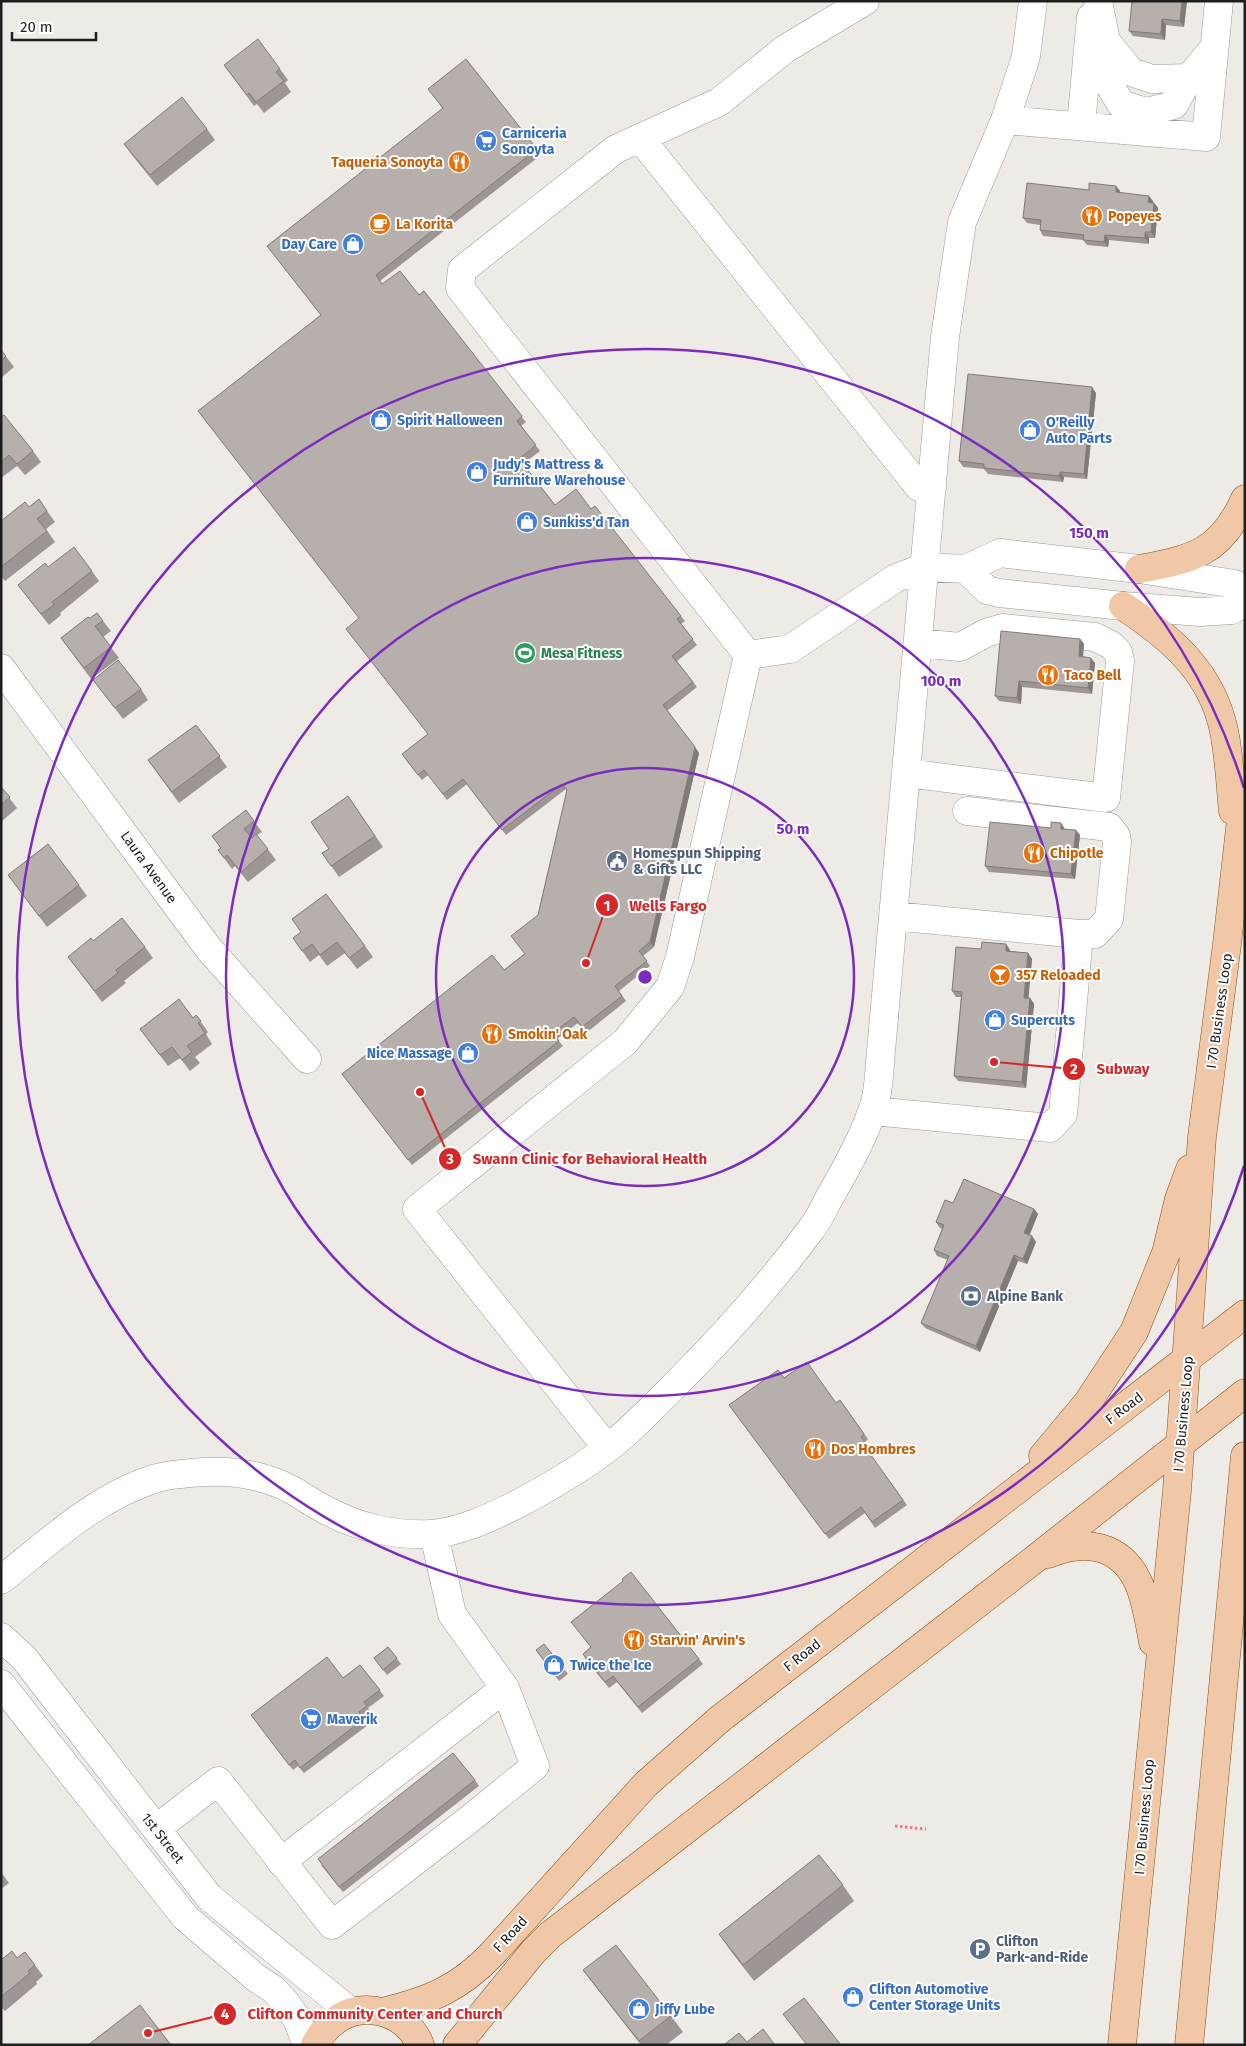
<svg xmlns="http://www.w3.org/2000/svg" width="1246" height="2046" font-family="'Fira Sans',sans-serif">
	<rect width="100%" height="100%" fill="#eeeae6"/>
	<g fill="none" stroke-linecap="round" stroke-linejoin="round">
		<g stroke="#9b9b9b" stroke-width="29">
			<path id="minor" d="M1098,1L1106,41L1131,72L1152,79L1189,78L1214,48
				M1106,41L1109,84L1121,104L1146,112L1174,105L1189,78
				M1005,120L1206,137L1219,1
				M1081,125L1091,17
				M640,138L919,487L932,488
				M966,569L987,590L999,593L1123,606L1200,612L1232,610L1245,602
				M748,655L460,288L462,270L616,149L719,102L785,49L865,1
				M1,668L209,949L307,1059
				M906,773L1106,798L1120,661L1118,652L1111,645L1095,637L1003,628L986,633L960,647L918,643
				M894,916L1079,934H1095L1109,919L1117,842L1116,836L1109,827L967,811
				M873,1111L1050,1128L1063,1114L1079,934
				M607,1448L417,1209L625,1042L670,987L680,957L748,655L790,649L896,578L925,567L966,569L1000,553L1139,569L1235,584L1245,595
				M1,1580C49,1542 97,1496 157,1478C172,1474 188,1473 204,1472C236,1470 266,1476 294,1491C304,1497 314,1504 324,1509C356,1527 394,1536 431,1534C460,1532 489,1518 514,1506C548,1488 583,1468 613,1444C636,1425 656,1404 677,1383C725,1335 771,1283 812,1228C820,1218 825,1205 832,1193C847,1167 861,1142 871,1114C879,1096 879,1071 881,1051L945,337L962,222L1005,120L1023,66L1026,56L1033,1
				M1,1637L24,1658L209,1897L351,2012
				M1,1684L185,1917L256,1978L273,1989L286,2003L297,2019L307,2045
				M156,1829L218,1781L332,1925L471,1818L535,1766L505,1688L452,1614L434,1534
				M281,1862L505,1688"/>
		</g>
		<g stroke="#865113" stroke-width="29">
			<path id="major" d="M1139,569C1193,559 1221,553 1245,499
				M1123,606C1167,635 1206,667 1221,719C1229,745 1230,784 1233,811
				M1043,1456L1088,1402L1134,1332L1166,1253L1179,1199L1190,1169
				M1048,1554C1065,1547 1082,1543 1100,1548C1142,1560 1146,1605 1153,1642
				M382,2012C428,2001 459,1989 492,1954L646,1784L721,1718L1245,1314
				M315,2045C320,2035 326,2027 335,2021C362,1999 408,2012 420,2045
				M457,2045L533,1952L550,1935L1035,1559L1245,1393
				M1122,2045L1177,1491L1202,1137L1227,944L1245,784
				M1189,2045L1245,1456"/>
		</g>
		<path stroke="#e87c7e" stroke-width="3" stroke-dasharray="2.5 2.5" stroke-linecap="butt" d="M895,1826L926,1829"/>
		<use href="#minor" stroke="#fff" stroke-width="28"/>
		<use href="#major" stroke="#f0c8a8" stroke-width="28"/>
	</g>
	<path fill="#9d9694" d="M1187,1L1184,27L1166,25L1165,40L1133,36L1129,31Z
		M224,65L280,69L288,80L285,83L291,92L264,113L257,104L254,106Z
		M428,89L537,149L541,155L380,281L382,284L419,295L526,422L521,426L540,451L523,464L555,505L591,509L685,621L681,624L697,645L677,661L697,687L667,711L699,753L654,947L643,956L650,966L619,991L626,1001L586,1033L578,1023L557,1039L563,1046L412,1165L346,1079L504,970L524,954L538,915L567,790L566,789L506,835L467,784L447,800L428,775L422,780L406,760L428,734L359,619L321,315L443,109Z
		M207,129L215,140L157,186L132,155L124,144Z
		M1116,186L1120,191V193L1153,201V203H1154L1158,208L1155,238H1149V244L1109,240L1108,247L1087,245L1083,240L1043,236L1040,230V225L1027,223L1023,218L1089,190Z
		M1,350L14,367L1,378Z
		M1096,393L1087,479L1064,477L1063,482L988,474L984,469L963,467L959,461Z
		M1,417L33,451L41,462L25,475L17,466L1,478Z
		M29,507L47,511L55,522L46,529L55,542L5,581L1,576V521Z
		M48,567L92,571L99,581L60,613L61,615L49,625L18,585Z
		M90,618L103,621L111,631L103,637L119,658L91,679L61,638Z
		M1080,639L1084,644L1083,657L1095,663L1092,694L1022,687L1021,704L999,701L995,696Z
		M93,680L141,689L148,700L123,719Z
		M196,725L227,767L179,803L148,760Z
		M1,787L17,808L1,822Z
		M348,796L383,847L339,877L322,853L329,849Z
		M254,821L262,832L257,835L276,860L248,882L235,866L232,869L226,861L218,850L221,848L212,836Z
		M1065,829L1080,835L1075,879L989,872L985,866Z
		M8,875L79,885L87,896L47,927Z
		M301,932L365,946L373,957L357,969L345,953L327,966L319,955L310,962L293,938Z
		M93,941L145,947L153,958L124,981L126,983L102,1002L68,957Z
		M1006,944L1010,950V951L1028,953L1032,959L1028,998H1030L1034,1004L1026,1088L958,1081L954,1076L961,997H956L952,991L981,949Z
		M196,1015L208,1032L206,1034L212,1044L195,1057L200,1063L190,1071L180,1058L168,1066L140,1029L193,1018Z
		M953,1203L1034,1209L1038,1214L1029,1235L1032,1236L1036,1242L1027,1264L1018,1261L980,1352L925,1328L921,1323L948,1260L937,1256L934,1250L942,1229L939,1227L936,1222Z
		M784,1378L836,1403L840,1400L868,1439L865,1442L874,1455L871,1456L907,1505L875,1528L865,1513L829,1539L729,1405Z
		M388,1647L401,1664L387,1675L374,1658Z
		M590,1648L699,1659L703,1664L642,1713L617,1682L609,1688L586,1660L583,1654Z
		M536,1650L564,1669L568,1674L559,1681Z
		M360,1665L384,1696L368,1708L370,1712L362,1717L368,1725L304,1773L298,1766L293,1770L251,1715L343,1678Z
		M475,1780L479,1786L343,1892L321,1865Z
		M1,1872L9,1883L1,1889Z
		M843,1885L854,1901L754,1981L730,1950L719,1934Z
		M17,1958L35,1965L43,1976L36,1982L37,1984L5,2011L1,2007V1960Z
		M583,1970L671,2016L683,2032L666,2045H641L595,1986Z"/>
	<path fill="#807a78" d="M1182,1H1187L1184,27L1180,21Z
		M1162,19L1166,25L1165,40L1161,34Z
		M1116,186L1120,191L1119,198L1116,192Z
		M1149,196L1153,201L1152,207L1148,202Z
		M1154,203L1158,208L1155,238L1151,232Z
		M1145,232L1149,238V244L1145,238Z
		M1105,235L1109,240L1108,247L1104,242Z
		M1092,387L1096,393L1087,479L1084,474Z
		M1060,472L1064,477L1063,482L1059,476Z
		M1080,639L1084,644L1082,662L1079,656Z
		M1091,658L1095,663L1092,694L1088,688Z
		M1019,681L1022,687L1021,704L1017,698Z
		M695,747L699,753L654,947L650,942Z
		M1061,823L1065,829H1061Z
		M1076,830L1080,835L1075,879L1071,874Z
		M1006,944L1010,950V957L1006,951Z
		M1028,953L1032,959L1028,1003L1024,998Z
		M1030,998L1034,1004L1026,1088L1022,1082Z
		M1034,1209L1038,1214L1028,1239L1024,1233Z
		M1032,1236L1036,1242L1027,1264L1023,1259Z
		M1014,1255L1018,1261L980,1352L976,1346Z"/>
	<path fill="#b7afac" stroke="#807a78" d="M1132,1H1182L1180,21L1162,19L1161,34L1129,31Z
		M258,39L280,69L276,72L284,81L256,102L249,93L247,95L224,65Z
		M466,59L537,149L376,275L382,284L400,271L419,295L424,291L522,416L517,421L536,445L519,459L555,505L576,489L591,509L595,506L681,616L677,619L693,639L672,656L693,682L663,705L695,747L650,942L639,951L647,961L615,986L622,996L582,1027L574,1017L553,1033L559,1041L408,1160L342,1074L492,955L504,970L525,954L511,936L538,915L567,790L562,784L502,830L463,779L443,794L424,770L418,775L402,754L428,734L346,629L359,618L198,411L321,315L267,246L443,108L428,89Z
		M182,97L207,129L150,175L124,144Z
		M1027,183L1089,190V183L1116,186V192L1149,196L1148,202L1154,203L1151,232H1145V238L1105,235L1104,242L1083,240L1084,235L1040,230L1041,220L1023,218Z
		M1,350L6,356L1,361Z
		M968,374L1092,387L1084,474L1060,472L1059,476L984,468V464L959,461Z
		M4,415L33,451L17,464L9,455L1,462V417Z
		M39,499L47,511L37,519L47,531L1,567V521L25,502L29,507Z
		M74,547L92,571L52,602L54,605L41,614L18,585L45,563L48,567Z
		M97,613L103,621L95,626L111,647L84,668L61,638L88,617L90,618Z
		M1001,631L1080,639L1079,656L1091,658L1088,688L1019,681L1017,698L995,696Z
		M118,660L141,689L115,708L93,680Z
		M196,725L220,756L172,792L148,760Z
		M1,787L10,797L1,805Z
		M348,796L375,836L331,866L322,853L329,849L311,822Z
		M246,810L254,821L244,829L252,838L256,834L268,849L241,872L227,855L224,858L218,850L221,848L212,836Z
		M990,822L1051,828V822L1061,823V829L1076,830L1071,874L985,866Z
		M48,844L79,885L39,916L8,875Z
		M326,894L365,946L349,958L337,942L320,955L312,944L302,951L293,938L301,932L292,919Z
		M122,918L145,947L116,970L118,973L95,991L68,957L91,938L93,941Z
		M982,942L1006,944V951L1028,953L1024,998H1030L1022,1082L954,1076L962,992L952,991L956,947L981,949Z
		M179,999L193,1018L196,1015L201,1021L198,1023L205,1033L187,1046L192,1052L182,1060L172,1047L160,1055L140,1029Z
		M964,1179L1034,1209L1024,1233L1032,1236L1023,1259L1014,1255L976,1346L921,1323L949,1256L934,1250L944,1225L936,1222L945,1200L953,1203Z
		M807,1362L836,1403L840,1400L864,1434L861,1437L870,1449L868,1451L903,1500L872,1522L861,1507L825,1534L729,1405L778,1370L784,1378Z
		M631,1572L699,1659L638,1707L613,1676L605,1682L583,1654L591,1647L571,1622L623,1581L622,1579Z
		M544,1644L564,1669L555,1675L536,1650Z
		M388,1647L397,1658L383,1670L374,1658Z
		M327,1657L343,1678L360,1665L380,1690L364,1702L367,1706L359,1712L364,1719L300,1768L295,1760L289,1765L251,1715Z
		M453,1753L475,1780L339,1887L318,1859Z
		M819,1855L843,1885L743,1965L719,1934Z
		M616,1945L671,2016L639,2041L583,1970Z
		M12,1951L17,1958L25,1952L35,1965L28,1971L30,1973L1,1997V1960Z
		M804,1998L841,2045H807L783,2014Z
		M140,2005L171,2045H88Z
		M763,2029L775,2045H726L725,2044L739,2033L747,2042Z"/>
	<g fill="none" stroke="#7b2cbf" stroke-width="2.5">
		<circle cx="645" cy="977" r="209"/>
		<circle cx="645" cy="977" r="419"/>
		<path d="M1244 1166A628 628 0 1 1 1244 788"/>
	</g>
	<defs>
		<g id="supermarket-disc" transform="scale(1.125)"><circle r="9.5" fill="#3f7fe0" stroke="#fff"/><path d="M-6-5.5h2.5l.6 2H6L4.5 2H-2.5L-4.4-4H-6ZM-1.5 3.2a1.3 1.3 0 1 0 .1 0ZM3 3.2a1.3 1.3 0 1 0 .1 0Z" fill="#fff"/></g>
		<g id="restaurant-disc" transform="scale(1.125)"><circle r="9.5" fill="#e8710a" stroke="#fff"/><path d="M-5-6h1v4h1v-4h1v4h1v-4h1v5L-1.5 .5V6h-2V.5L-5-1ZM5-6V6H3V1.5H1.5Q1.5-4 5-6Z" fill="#fff"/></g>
		<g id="cafe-disc" transform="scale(1.125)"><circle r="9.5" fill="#e8710a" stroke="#fff"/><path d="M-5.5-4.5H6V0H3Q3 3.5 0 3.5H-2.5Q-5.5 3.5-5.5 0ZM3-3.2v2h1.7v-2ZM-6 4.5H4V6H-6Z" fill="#fff"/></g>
		<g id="shop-disc" transform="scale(1.125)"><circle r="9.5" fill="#3f7fe0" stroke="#fff"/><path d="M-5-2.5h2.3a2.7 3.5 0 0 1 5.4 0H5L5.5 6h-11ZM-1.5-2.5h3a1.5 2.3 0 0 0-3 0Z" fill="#fff"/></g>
		<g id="stadium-disc" transform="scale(1.125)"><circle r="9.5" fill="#2e9e5b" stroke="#fff"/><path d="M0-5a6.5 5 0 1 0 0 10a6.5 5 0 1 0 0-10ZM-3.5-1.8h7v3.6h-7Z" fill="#fff"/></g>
		<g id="civic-disc" transform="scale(1.125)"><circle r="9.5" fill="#5c6f8a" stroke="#fff"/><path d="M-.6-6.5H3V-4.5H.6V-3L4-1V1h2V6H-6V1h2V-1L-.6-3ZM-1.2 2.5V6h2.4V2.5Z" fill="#fff"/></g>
		<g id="bar-disc" transform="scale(1.125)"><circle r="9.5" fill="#e8710a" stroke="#fff"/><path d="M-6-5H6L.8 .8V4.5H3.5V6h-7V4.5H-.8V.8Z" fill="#fff"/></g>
		<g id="bank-disc" transform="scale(1.125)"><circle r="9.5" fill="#5c6f8a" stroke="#fff"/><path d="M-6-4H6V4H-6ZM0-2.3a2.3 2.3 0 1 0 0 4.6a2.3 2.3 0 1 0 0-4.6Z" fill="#fff"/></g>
		<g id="parking-disc" transform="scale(1.125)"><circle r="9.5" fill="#5c6f8a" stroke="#fff"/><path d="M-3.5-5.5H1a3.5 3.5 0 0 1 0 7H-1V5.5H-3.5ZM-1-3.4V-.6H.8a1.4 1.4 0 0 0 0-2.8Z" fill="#fff"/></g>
	</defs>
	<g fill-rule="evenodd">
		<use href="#supermarket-disc" x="486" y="141"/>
		<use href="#restaurant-disc" x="459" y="162"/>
		<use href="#restaurant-disc" x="1092" y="216"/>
		<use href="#cafe-disc" x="380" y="224"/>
		<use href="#shop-disc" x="353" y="244"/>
		<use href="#shop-disc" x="381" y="420"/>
		<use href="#shop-disc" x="1030" y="430"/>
		<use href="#shop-disc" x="477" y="472"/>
		<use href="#shop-disc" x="527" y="522"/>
		<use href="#stadium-disc" x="525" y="653"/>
		<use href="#restaurant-disc" x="1048" y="675"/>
		<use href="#restaurant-disc" x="1034" y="853"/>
		<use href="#civic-disc" x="617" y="861"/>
		<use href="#bar-disc" x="1000" y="975"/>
		<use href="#shop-disc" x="995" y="1020"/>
		<use href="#restaurant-disc" x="492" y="1034"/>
		<use href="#shop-disc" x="468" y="1053"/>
		<use href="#bank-disc" x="971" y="1296"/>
		<use href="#restaurant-disc" x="815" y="1449"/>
		<use href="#restaurant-disc" x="634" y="1640"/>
		<use href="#shop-disc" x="554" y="1665"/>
		<use href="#supermarket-disc" x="311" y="1719"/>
		<use href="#parking-disc" x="980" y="1949"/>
		<use href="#shop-disc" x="853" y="1997"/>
		<use href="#shop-disc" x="639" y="2009"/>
	</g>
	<g text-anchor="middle" stroke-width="4" stroke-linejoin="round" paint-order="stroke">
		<g font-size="14" font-weight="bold" fill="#366cbe" stroke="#fff" text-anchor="start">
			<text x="502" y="138">Carniceria<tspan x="502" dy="16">Sonoyta</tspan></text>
			<text x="337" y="249" text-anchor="end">Day Care</text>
			<text x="397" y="425">Spirit Halloween</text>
			<text x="1046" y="427">O'Reilly<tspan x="1046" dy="16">Auto Parts</tspan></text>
			<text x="493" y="469">Judy's Mattress &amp;<tspan x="493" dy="16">Furniture Warehouse</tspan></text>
			<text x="543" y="527">Sunkiss'd Tan</text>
			<text x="1011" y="1025">Supercuts</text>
			<text x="452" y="1058" text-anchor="end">Nice Massage</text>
			<text x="570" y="1670">Twice the Ice</text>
			<text x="327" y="1724">Maverik</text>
			<text x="869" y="1994">Clifton Automotive<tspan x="869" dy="16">Center Storage Units</tspan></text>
			<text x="655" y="2014">Jiffy Lube</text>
		</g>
		<g font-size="14" font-weight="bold" fill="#c56008" stroke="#fff" text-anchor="start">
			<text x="443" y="167" text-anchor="end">Taqueria Sonoyta</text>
			<text x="1108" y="221">Popeyes</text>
			<text x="396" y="229">La Korita</text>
			<text x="1064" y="680">Taco Bell</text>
			<text x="1050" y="858">Chipotle</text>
			<text x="1016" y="980">357 Reloaded</text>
			<text x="508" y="1039">Smokin' Oak</text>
			<text x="831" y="1454">Dos Hombres</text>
			<text x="650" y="1645">Starvin' Arvin's</text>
		</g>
		<g font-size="14" font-weight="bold" fill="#27864d" stroke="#fff" text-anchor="start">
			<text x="541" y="658">Mesa Fitness</text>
		</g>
		<g font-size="14" font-weight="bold" fill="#4e5e75" stroke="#fff" text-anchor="start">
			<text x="633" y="858">Homespun Shipping<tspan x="633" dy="16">&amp; Gifts LLC</tspan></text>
			<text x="987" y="1301">Alpine Bank</text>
			<text x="996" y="1946">Clifton<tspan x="996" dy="16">Park-and-Ride</tspan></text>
		</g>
		<g font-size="14" fill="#1e1e1e" stroke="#fff">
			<text transform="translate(149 867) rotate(54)" y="5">Laura Avenue</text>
			<text transform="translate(1219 1011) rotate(-82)" y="5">I 70 Business Loop</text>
			<text transform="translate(1124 1408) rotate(-37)" y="5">F Road</text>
			<text transform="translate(1183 1414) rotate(-85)" y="5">I 70 Business Loop</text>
			<text transform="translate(802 1655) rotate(-38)" y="5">F Road</text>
			<text transform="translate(1144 1817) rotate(-85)" y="5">I 70 Business Loop</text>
			<text transform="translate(163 1838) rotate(52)" y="5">1st Street</text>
			<text transform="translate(510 1934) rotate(-48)" y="5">F Road</text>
		</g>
	</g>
	<circle cx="645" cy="977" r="8" fill="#7b2cbf" stroke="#fff" stroke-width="2.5"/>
	<g font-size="15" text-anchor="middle" font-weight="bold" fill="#7b2cbf" stroke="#fff" stroke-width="4" stroke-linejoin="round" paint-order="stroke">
		<text x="1089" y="538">150 m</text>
		<text x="941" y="686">100 m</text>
		<text x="793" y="834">50 m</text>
	</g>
	<path fill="none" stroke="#d62828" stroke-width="2" d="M586 963L607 905M994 1062L1074 1069M420 1092L450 1159M148 2033L225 2014"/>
	<g fill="#d62828" stroke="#fff" stroke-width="2">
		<circle cx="586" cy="963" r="5"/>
		<circle cx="994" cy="1062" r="5"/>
		<circle cx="420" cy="1092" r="5"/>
		<circle cx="148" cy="2033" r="5"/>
		<circle cx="607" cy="905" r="12"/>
		<circle cx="1074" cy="1069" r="12"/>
		<circle cx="450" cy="1159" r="12"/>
		<circle cx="225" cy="2014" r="12"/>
	</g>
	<g font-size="15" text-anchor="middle" font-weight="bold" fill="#fff">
		<text x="607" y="911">1</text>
		<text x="1074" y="1074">2</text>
		<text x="450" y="1164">3</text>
		<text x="225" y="2019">4</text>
	</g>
	<g font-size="15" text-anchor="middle" font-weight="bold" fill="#d62828" stroke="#fff" stroke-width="4" stroke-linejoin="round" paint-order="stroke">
		<text x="668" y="911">Wells Fargo</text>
		<text x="1123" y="1074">Subway</text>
		<text x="590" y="1164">Swann Clinic for Behavioral Health</text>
		<text x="375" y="2019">Clifton Community Center and Church</text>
	</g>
	<rect width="1246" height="2046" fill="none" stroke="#1e1e1e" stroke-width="5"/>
	<path d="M12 32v8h84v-8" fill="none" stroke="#1e1e1e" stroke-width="2.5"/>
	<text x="20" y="32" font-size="15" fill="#1e1e1e" stroke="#ffffff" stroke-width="4" paint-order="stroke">20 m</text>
</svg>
